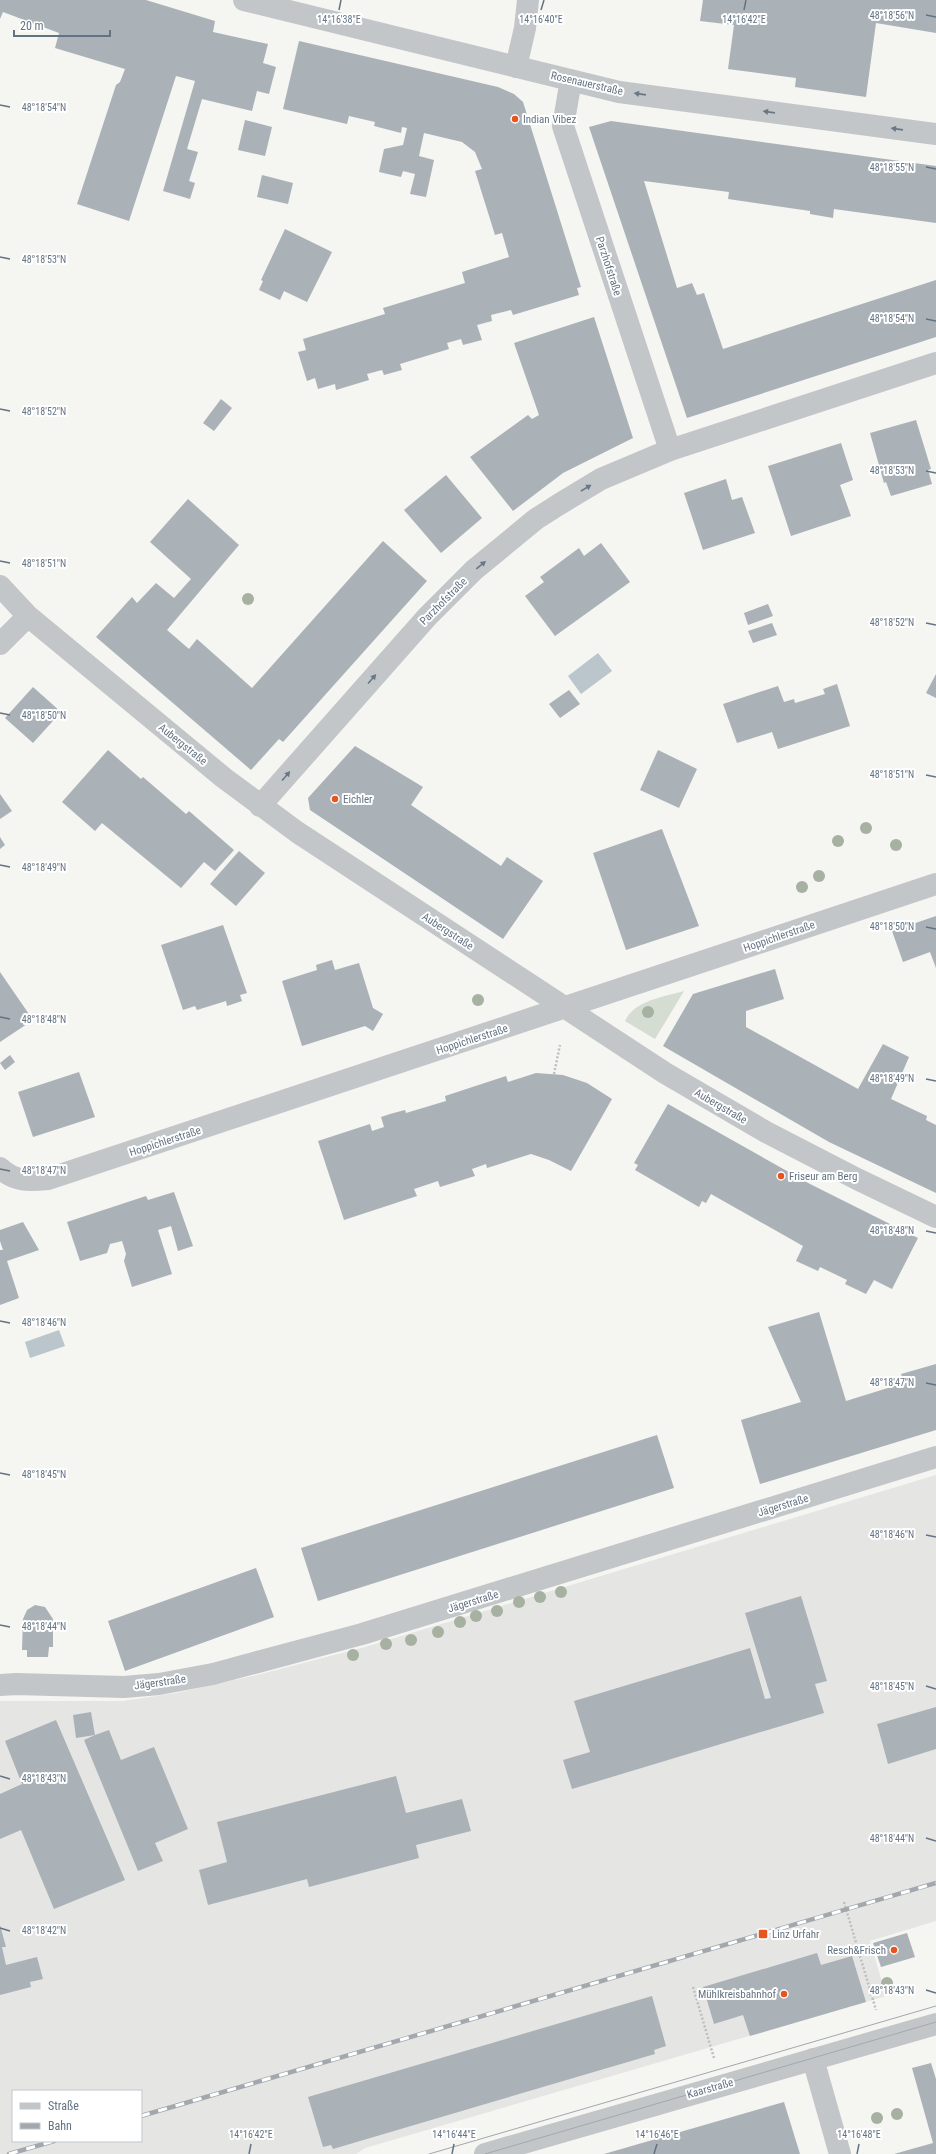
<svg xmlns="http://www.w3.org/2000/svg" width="936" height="2154" font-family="'Roboto Condensed',sans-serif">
	<rect width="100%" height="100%" fill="#f5f5f1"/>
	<path fill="#e5e6e4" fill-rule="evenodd" d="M936,1475V1921L870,1941L886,1996L365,2148L356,2154H0V1701H123L176,1693L257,1675L365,1647ZM13,2091H141V2141H13Z"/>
	<path fill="#d5dcd2" d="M684,991L655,1039L625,1021C635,1000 664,997 684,991Z"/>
	<path fill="#bbc6cc" d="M598,653L612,671L581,694L568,676Z
		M59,1330L65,1346L30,1358L25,1342Z"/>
	<path fill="#aab1b7" d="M0,0H146L215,21L213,32L268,44L263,63L276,67L269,94L257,91L252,111L202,99L187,149L198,152L189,181L195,183L190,199L163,191L195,81L176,76L129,221L77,204L116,85L120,82L125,69L55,48L59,33L3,12L0,19Z
		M703,0H936V33L876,23L866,97L795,87L796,78L728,69L734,25L700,21Z
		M299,41L498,87L514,94L523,102L581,287L577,288L579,295L513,315L511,310L491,315L492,321L477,325L482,340L463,345L461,339L447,343L449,349L400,364L402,370L384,375L382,370L367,374L369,380L336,390L335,384L318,389L315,378L307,381L298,352L306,350L303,339L385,314L383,308L465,283L462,272L509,257L502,233L495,235L475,171L482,169L475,152L462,142L424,133L419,156L434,160L426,197L410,194L415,174L403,171L401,177L379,172L384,149L403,145L407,128L402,127L401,133L374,126L375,122L349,116L347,124L283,109Z
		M245,120L272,127L265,156L238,150Z
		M611,121L936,166V223L834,209L833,218L810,214V211L728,199L729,192L644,181L677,288L692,283L697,295L704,293L723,349L936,280V337L687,418L589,127Z
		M262,175L293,183L288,204L257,197Z
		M285,229L332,252L307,302L284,291L280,300L259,290L263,281L261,280Z
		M594,317L633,438L563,473L513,511L470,457L528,415L532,419L539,415L514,343Z
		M221,399L232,408L214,431L203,423Z
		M916,420L931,469L928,470L932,484L891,496L886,482L884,483L870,433Z
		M841,443L853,480L840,485L851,516L791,536L768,466Z
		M446,475L482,518L441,553L404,510Z
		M726,479L732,500L742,497L755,533L703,550L684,493Z
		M188,499L239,545L167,630L189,649L197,639L252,688L383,541L427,581L283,742L279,739L251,770L96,637L132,597L137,603L156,583L174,598L191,579L150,542Z
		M601,543L630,582L555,636L525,596L544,582L540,577L579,548L584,556Z
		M768,604L773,616L748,625L744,613Z
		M772,623L777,635L753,643L748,631Z
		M936,674V698L926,693Z
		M837,684L850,726L778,749L772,732L737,743L723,704L778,686L784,702L794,699L795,703L825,694L823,689Z
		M33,687L61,712L33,743L5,718Z
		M569,690L580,704L560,718L549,704Z
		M355,746L423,787L411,805L501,866L507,857L543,881L503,939L310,810L308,798Z
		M108,750L141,779L143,777L186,814L189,811L234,850L215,871L204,862L181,888L102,823L95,831L62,802Z
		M658,750L697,769L679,808L640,790Z
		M0,794L12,811L0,819Z
		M662,829L699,926L626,950L593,853Z
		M0,837L5,845L0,849Z
		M239,851L265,873L236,906L210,884Z
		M936,916V968L930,952L903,962L892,931Z
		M223,925L247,993L240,995L242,1001L227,1006L226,1001L197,1010L195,1006L183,1010L161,945Z
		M332,960L335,970L359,963L373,1008L383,1014L373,1031L365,1026L302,1046L282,981L317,970L316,965Z
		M775,969L784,999L746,1011V1027L858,1089L883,1044L909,1057L891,1099L927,1116L926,1120L936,1125V1193L829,1142L663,1046L693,994Z
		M0,972L33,1020L0,1042Z
		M10,1055L15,1062L5,1070L0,1063Z
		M79,1072L95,1117L33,1137L18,1092Z
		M536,1073L563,1075L587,1083L612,1099L571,1171L549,1160L531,1154L487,1168L486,1164L472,1169L475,1176L440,1187L438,1181L414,1189L417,1196L344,1220L318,1141L370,1124L372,1131L384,1127L381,1117L390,1114L405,1110L406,1113L446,1101L445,1096L506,1076L508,1082Z
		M668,1104L810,1184L918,1238L892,1289L874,1280L866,1294L845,1284L847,1280L820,1267L818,1271L796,1261L803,1246L711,1194L706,1203L702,1201L699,1207L635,1170L638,1165L634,1163Z
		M174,1192L193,1246L178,1251L171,1226L158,1230L172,1274L132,1287L124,1261L126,1254L122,1241L110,1244L107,1253L80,1261L67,1222L146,1196L148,1200Z
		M23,1222L39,1250L7,1261L19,1298L0,1305V1250H3L0,1241V1230Z
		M819,1312L846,1401L904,1383L901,1374L936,1364V1430L760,1484L741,1420L801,1402L768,1327Z
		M657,1435L674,1488L318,1601L301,1548Z
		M256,1568L274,1617L125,1671L108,1621Z
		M801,1596L827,1681L815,1684L824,1713L572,1789L563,1760L590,1752L574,1701L750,1648L765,1699L771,1698L745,1613Z
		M35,1605L45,1607L53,1619V1647H49L48,1657H27V1650H22L23,1619L27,1610Z
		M936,1707V1749L888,1764L877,1724Z
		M91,1712L95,1735L109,1730L121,1760L154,1747L188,1829L155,1843L163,1861L138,1871L84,1740L95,1735L76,1738L73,1715Z
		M56,1720L125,1880L54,1909L21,1830L0,1839V1794L22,1784L5,1741Z
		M396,1776L406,1813L462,1799L471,1831L416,1845L419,1858L309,1887L307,1879L208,1905L199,1870L227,1862L217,1822Z
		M0,1925L6,1947H2L6,1965L37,1957L43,1979L30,1982L31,1987L0,1995Z
		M907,1933L915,1957L881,1967L873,1943Z
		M817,1953L821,1965L852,1956L866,2002L750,2036L743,2015L714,2024L703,1987Z
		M652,1996L666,2046L654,2050L655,2054L333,2149L331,2145L323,2147L308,2097Z
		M931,2063L936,2079V2154H894L933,2143L912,2068Z
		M784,2102L800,2154H604Z"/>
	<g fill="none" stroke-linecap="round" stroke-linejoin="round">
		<path stroke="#bcbec0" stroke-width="2.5" stroke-dasharray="2 2" stroke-linecap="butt" d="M554,1074L560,1045
			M844,1902L876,2010
			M693,1987L714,2058"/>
		<path stroke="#c2c6c9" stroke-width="22" d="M244,0L619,92L936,134
			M516,67L525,28L528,0
			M571,80L563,126L670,450
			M0,586L28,616L224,778L297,832L665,1073L766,1132L857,1179L936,1217
			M0,644L28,616
			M260,806L427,617L474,570L536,519L558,505L601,479L670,450L936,363
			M0,1168C15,1182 29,1181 48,1179L936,884
			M0,1685L16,1684L124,1687L159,1684L213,1674L362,1634L936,1457
			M813,2059L840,2154
			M485,2154L936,2024"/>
		<path stroke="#a2a8ae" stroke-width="1" d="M429,2154L936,2006
			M485,2154L936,2022"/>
		<g stroke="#a2a8ae" stroke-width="4.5">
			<path id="rail" d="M141,2116L936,1883
				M9,2154L54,2141"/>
		</g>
		<use href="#rail" stroke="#fff" stroke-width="3" stroke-dasharray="9" stroke-linecap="butt"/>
	</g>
	<g fill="#a6b1a2">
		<circle cx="248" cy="599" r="6"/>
		<circle cx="866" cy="828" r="6"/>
		<circle cx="838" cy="841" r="6"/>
		<circle cx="896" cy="845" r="6"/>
		<circle cx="819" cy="876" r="6"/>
		<circle cx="802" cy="887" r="6"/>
		<circle cx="478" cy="1000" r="6"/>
		<circle cx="648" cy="1012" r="6"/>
		<circle cx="561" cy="1592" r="6"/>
		<circle cx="540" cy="1597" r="6"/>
		<circle cx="519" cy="1602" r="6"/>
		<circle cx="497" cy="1611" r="6"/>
		<circle cx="476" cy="1616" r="6"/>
		<circle cx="460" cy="1622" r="6"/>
		<circle cx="438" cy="1632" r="6"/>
		<circle cx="411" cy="1640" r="6"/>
		<circle cx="386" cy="1644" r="6"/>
		<circle cx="353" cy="1655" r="6"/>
		<circle cx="887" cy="1983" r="6"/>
		<circle cx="897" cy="2114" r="6"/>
		<circle cx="877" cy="2118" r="6"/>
	</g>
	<defs><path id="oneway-solid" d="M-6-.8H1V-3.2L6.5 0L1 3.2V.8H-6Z"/></defs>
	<g fill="#687786">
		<use href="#oneway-solid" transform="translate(640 94) rotate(-172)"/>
		<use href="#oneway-solid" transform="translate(769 112) rotate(-172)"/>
		<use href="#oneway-solid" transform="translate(897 129) rotate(-172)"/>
		<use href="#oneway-solid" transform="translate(586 488) rotate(-31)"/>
		<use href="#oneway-solid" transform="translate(481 565) rotate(-39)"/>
		<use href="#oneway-solid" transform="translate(372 679) rotate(-49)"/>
		<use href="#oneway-solid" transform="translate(286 776) rotate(-49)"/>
	</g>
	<path fill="none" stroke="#637383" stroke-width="1.5" d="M339,10L341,0M541,10L544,0M744,10L746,0M926,15L936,17M0,105L10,107M926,167L936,169M0,257L10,259M926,319L936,321M0,409L10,411M926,471L936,473M0,561L10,563M926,623L936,625M0,713L10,715M926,775L936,777M0,865L10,867M926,927L936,929M0,1017L10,1019M926,1079L936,1081M0,1169L10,1171M926,1231L936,1233M0,1321L10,1323M926,1383L936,1385M0,1473L10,1475M926,1535L936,1537M0,1625L10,1627M926,1686L936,1689M0,1776L10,1779M926,1838L936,1841M0,1928L10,1931M926,1990L936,1993M249,2154L251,2144M452,2154L454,2144M654,2154L657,2144M857,2154L859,2144"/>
	<g fill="#e7541e" stroke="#fff" stroke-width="1.5">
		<circle cx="515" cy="119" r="4"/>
		<circle cx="335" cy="799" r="4"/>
		<circle cx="781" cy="1176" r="4"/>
		<rect x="758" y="1929" width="10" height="10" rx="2"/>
		<circle cx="894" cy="1950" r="4"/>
		<circle cx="784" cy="1994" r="4"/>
	</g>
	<g text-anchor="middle" stroke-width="4" stroke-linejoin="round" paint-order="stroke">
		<g font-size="11" fill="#637383" stroke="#fff">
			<text transform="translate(587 83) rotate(13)" y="4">Rosenauerstraße</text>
			<text transform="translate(609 266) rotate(72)" y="4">Parzhofstraße</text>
			<text transform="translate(443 601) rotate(-45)" y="4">Parzhofstraße</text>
			<text transform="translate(183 744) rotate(39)" y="4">Aubergstraße</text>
			<text transform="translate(448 931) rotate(33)" y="4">Aubergstraße</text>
			<text transform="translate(779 936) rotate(-19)" y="4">Hoppichlerstraße</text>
			<text transform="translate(472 1039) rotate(-18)" y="4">Hoppichlerstraße</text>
			<text transform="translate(721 1106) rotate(30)" y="4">Aubergstraße</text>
			<text transform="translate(165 1141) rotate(-18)" y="4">Hoppichlerstraße</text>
			<text transform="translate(783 1505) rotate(-17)" y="4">Jägerstraße</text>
			<text transform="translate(473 1601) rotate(-17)" y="4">Jägerstraße</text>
			<text transform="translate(160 1682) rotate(-8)" y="4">Jägerstraße</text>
			<text transform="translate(710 2088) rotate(-16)" y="4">Kaarstraße</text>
		</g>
		<g font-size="11" fill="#637383" stroke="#fff" text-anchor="start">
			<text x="523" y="123">Indian Vibez</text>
			<text x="343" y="803">Eichler</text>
			<text x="789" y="1180">Friseur am Berg</text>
			<text x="772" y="1938">Linz Urfahr</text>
			<text x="886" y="1954" text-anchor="end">Resch&amp;Frisch</text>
			<text x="776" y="1998" text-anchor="end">Mühlkreisbahnhof</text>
		</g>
	</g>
	<g font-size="10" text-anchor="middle" fill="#637383" stroke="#fff" stroke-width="4" stroke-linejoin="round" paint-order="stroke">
		<text x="892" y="19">48°18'56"N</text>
		<text x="339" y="23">14°16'38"E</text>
		<text x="541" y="23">14°16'40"E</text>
		<text x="744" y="23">14°16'42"E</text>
		<text x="44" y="111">48°18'54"N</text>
		<text x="892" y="171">48°18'55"N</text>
		<text x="44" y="263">48°18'53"N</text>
		<text x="892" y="322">48°18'54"N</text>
		<text x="44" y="415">48°18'52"N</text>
		<text x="892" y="474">48°18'53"N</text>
		<text x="44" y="567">48°18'51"N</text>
		<text x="892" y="626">48°18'52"N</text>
		<text x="44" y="719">48°18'50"N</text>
		<text x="892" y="778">48°18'51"N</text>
		<text x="44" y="871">48°18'49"N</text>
		<text x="892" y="930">48°18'50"N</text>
		<text x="44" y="1023">48°18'48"N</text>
		<text x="892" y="1082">48°18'49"N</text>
		<text x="44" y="1174">48°18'47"N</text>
		<text x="892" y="1234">48°18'48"N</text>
		<text x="44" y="1326">48°18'46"N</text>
		<text x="892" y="1386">48°18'47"N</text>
		<text x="44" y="1478">48°18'45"N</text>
		<text x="892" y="1538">48°18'46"N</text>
		<text x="44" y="1630">48°18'44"N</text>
		<text x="892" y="1690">48°18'45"N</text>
		<text x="44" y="1782">48°18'43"N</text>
		<text x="892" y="1842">48°18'44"N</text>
		<text x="44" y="1934">48°18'42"N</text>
		<text x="892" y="1994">48°18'43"N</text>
		<text x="251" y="2138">14°16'42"E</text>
		<text x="454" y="2138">14°16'44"E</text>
		<text x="657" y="2138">14°16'46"E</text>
		<text x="859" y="2138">14°16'48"E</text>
	</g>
	<rect x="12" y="2090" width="130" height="52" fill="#ffffff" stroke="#c1c7cd"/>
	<rect x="20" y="2103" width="20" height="6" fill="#c2c6c9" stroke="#c1c7cd"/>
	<text x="48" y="2110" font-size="12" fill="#637383">Straße</text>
	<rect x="20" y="2123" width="20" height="6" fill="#a2a8ae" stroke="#c1c7cd"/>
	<text x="48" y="2130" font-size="12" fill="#637383">Bahn</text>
	<path d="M14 30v6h96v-6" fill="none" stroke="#637383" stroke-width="2"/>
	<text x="20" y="30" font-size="12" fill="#637383" stroke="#ffffff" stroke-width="3" paint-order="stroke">20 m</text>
</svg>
